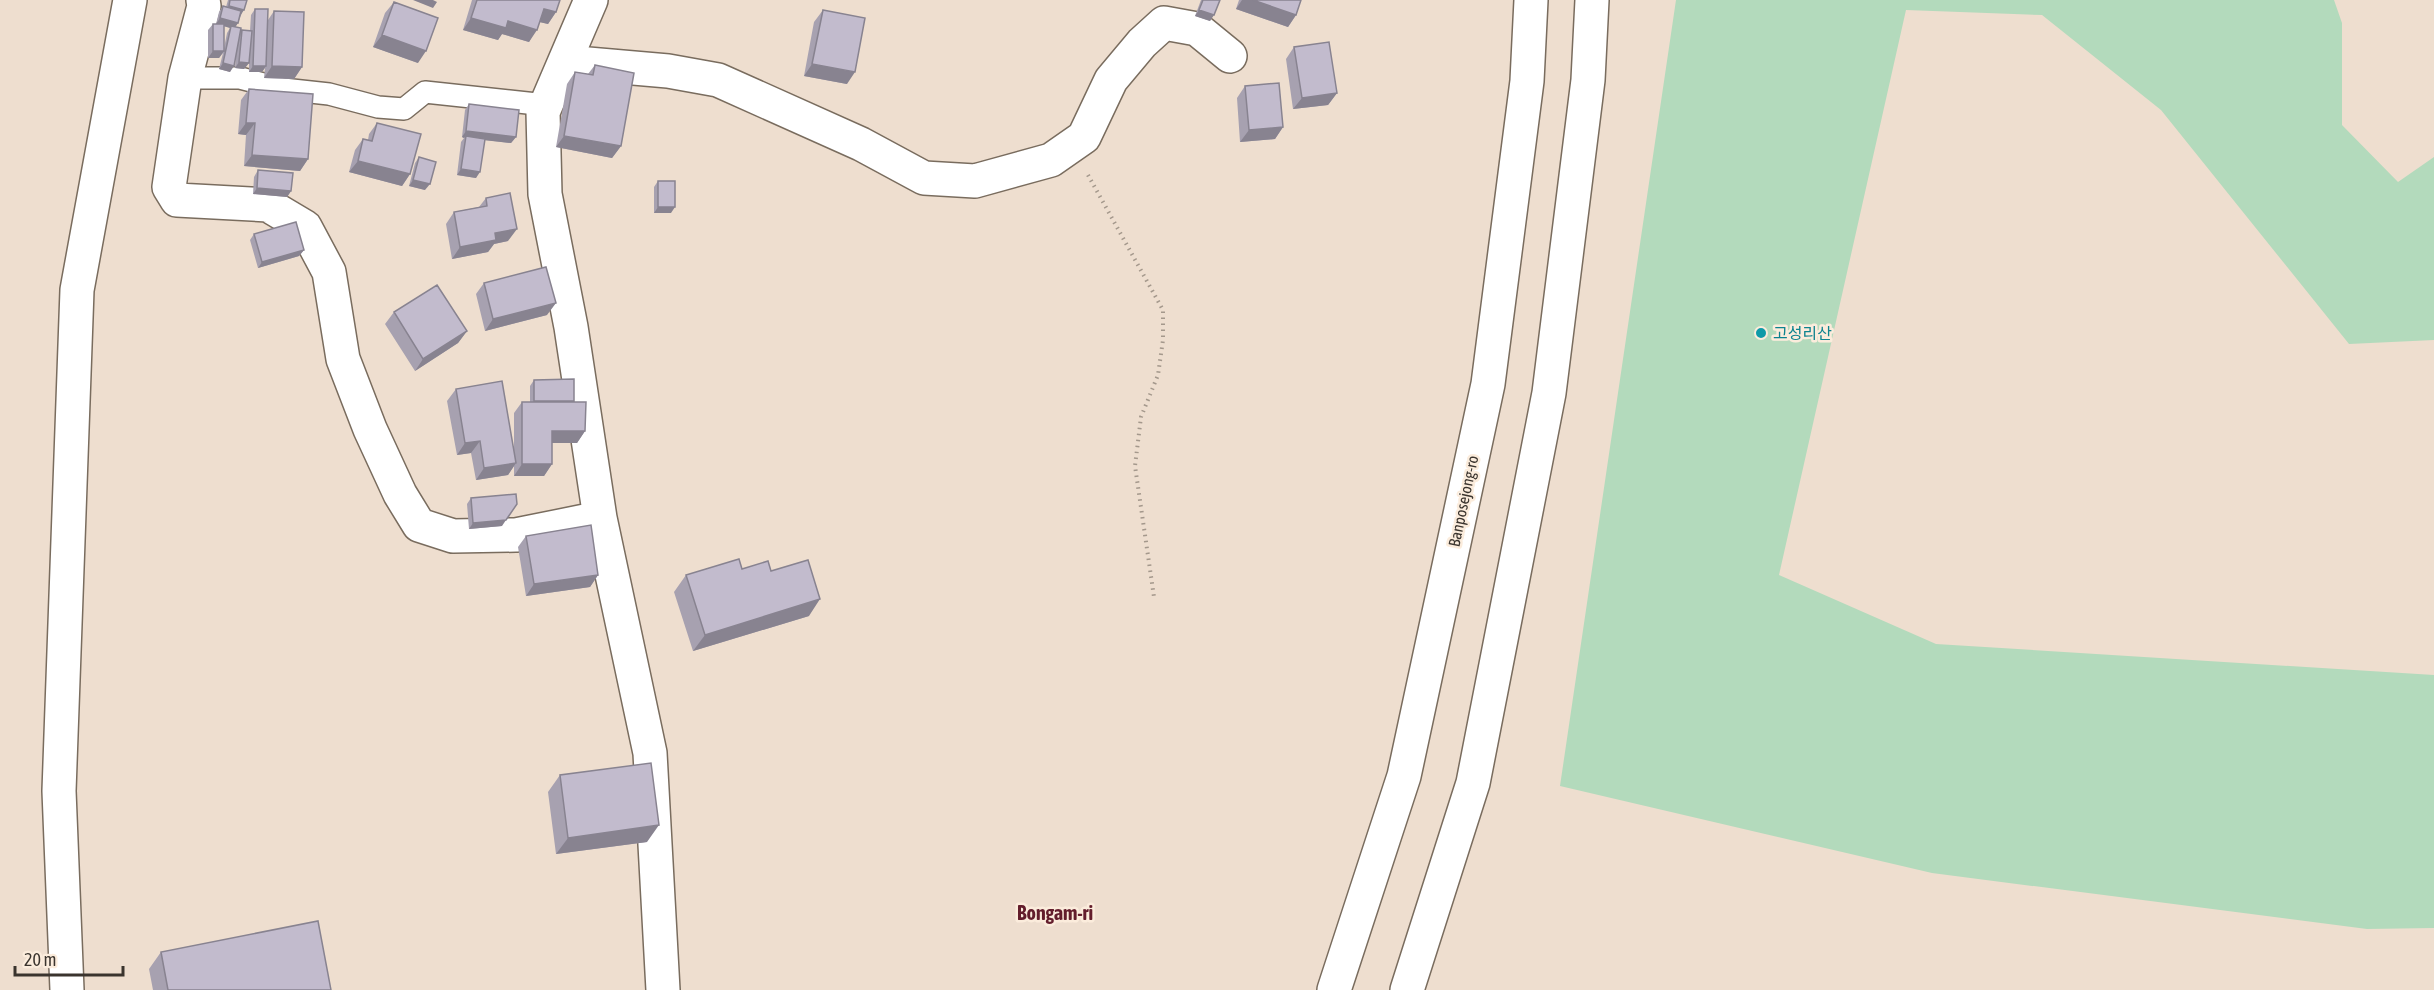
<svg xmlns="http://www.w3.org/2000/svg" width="2434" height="990" font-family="'Asap Condensed','Noto Sans KR',sans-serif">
	<rect width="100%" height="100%" fill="#eedecf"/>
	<path fill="#b3dabc" d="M1676,0H2334L2342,23V125L2398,182L2434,157V340L2349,344L2161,110L2042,15L1906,10L1779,575L1936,644L2434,675V928L2367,929L1932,873L1560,786Z"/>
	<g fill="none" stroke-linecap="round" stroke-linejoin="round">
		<g stroke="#796c5e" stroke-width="24">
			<path id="lane" d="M185,78H240L283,89L329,94L378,107L404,109L425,92L546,105"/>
		</g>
		<g stroke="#796c5e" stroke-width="36">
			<path id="street" d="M203,0L204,6L185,78L169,187L177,200L268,205L305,227L329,272L343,359L370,429L400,494L419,525L453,536L516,535L600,518
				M591,0L543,112L545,194L571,327L600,518L650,753L663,990
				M565,62L668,71L718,80L861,144L924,178L975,181L1051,160L1084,137L1111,80L1142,43L1164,23L1197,29L1230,56
				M67,990L59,791L77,290L130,0"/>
		</g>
		<g stroke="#796c5e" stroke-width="36">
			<path id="highway" d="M1334,990L1404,776L1488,384L1527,81L1531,0
				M1407,990L1473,783L1549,393L1588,80L1592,0"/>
		</g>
		<path stroke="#a4988c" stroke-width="4" stroke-dasharray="1.5 4.5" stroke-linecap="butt" d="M1088,175L1163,310V340L1158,375L1141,417L1135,466L1154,597"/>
		<use href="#lane" stroke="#fff" stroke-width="21"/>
		<use href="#street" stroke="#fff" stroke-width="33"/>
		<use href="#highway" stroke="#fff" stroke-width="33"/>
	</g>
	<path fill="#a7a1b0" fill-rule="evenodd" d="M228,0H247L238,23L235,27L241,33L242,30L250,31L251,15L255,9L268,20L274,11L302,67L294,79L264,78L265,68L262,72H249V56V63L244,69L235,68L236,53L230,72L219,69L223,53L219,58H208V30L213,24H216L219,12L223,6L226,7ZM224,26L230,28L227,33L224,48Z
		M472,0H560L556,12L548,24L540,22L529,42L502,34L498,40L463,30Z
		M1201,0H1220L1210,21L1195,16Z
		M1239,0H1301L1296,15L1288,27L1236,9Z
		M394,2L418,63L373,47L385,13Z
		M823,10L847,84L804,76L814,22Z
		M1294,47L1337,93L1328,105L1293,109L1286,59Z
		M595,65L621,146L612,158L556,147L567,84L575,72L588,74Z
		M1245,86L1283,127L1275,139L1240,142L1237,98Z
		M249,89L308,159L300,171L244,166L246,135L238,134L241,100Z
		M469,104L516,137L511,143L485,140L476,178L457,175L461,142L464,138L462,137L465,110Z
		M377,123L410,174L402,186L349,172L355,150L363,139L368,140L369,134Z
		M419,157L425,190L409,186L415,163Z
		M258,170L291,191L287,197L253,194L254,177Z
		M658,181L671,213H654V187Z
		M486,198L508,241L494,244L488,252L452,259L446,224L454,212L479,207Z
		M254,234L304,250L299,256L258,268L250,240Z
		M484,283L547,315L485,331L476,294Z
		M394,312L467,331L458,343L415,371L385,324Z
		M534,380L574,402L585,431L577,443H552V464L544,476H514V466L508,475L476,480L471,453L457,455L447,401L456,389L514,450V413L522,402H530V386Z
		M471,498L502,526L469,529L467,504Z
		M526,536L598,575L590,587L526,596L518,547Z
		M742,569L771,571L809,616L693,651L674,592L686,575Z
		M560,775L647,842L556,854L548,792Z
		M161,952L331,990H153L149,969Z"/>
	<path fill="#888390" d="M413,0H433L437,2L433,8Z
		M1242,0H1253L1296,15L1288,27L1236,9Z
		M229,6L244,10L240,16L225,12Z
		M544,9L556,12L548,24L535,21Z
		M1199,10L1214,15L1210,21L1195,16Z
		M220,18L238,23L234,29L216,24Z
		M471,18L508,21L537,30L529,42L502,34L498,40L463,30Z
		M382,35L426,51L418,63L373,47Z
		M213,51H224L219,58H208Z
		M239,62L249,63L244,69L235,68Z
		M223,63L234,66L230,72L219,69Z
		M812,64L855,72L847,84L804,76Z
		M253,66H266L262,72H249Z
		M272,66L302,67L294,79L264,78Z
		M1337,93L1328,105L1293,109L1302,98Z
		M246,123H255L246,135L238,134Z
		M1283,127L1275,139L1240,142L1249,130Z
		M466,131L516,137L511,143L465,138L466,136L464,138L462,137Z
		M564,136L621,146L612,158L556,147Z
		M252,155L308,159L300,171L244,166Z
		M358,161L410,174L402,186L349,172Z
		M461,169L480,172L476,178L457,175Z
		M413,180L430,184L425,190L409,186Z
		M257,188L291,191L287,197L253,194Z
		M658,207H675L671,213H654Z
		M517,229L508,241L494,244L488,252L452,259L460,247L495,233Z
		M304,250L299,256L258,268L262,262Z
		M556,303L547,315L485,331L493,319Z
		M467,331L458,343L415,371L423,359Z
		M552,431H585L577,443H544Z
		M480,441L471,453L457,455L465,443Z
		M516,463L508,475L476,480L484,468Z
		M522,464H552L544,476H514Z
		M506,520L502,526L469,529L473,523Z
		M598,575L590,587L526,596L534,584Z
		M820,599L809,616L693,651L705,635Z
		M659,825L647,842L556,854L568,838Z"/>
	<path fill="#c2bbcd" stroke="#888390" stroke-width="1.5" d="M230,0H247L244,10L229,6Z
		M477,0H560L556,12L544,9L537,30L508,21L506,28L471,18Z
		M1203,0H1220L1214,15L1199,10Z
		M1253,0H1301L1296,15Z
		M394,2L438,18L426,51L382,35Z
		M223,6L241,11L238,23L220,18Z
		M255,9H268L266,66H253Z
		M823,10L865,18L855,72L812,64Z
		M274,11L304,12L302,67L272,66Z
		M213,24H224V51H213Z
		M231,26L241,28L234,66L223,63Z
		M242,30L252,31L249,63L239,62Z
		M1329,42L1337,93L1302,98L1294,47Z
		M595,65L634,73L621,146L564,136L575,72L593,75Z
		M1279,83L1283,127L1249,130L1245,86Z
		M249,89L313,94L308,159L252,155L255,123H246Z
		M469,104L519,110L516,137L466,131Z
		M377,123L421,134L410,174L358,161L363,139L372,141Z
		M466,136L485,139L480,172L461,169Z
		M419,157L436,162L430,184L413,180Z
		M258,170L293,173L291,191L257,188Z
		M658,181H675V207H658Z
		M510,193L517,229L495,233L496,240L460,247L454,212L487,206L486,198Z
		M296,222L304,250L262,262L254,234Z
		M546,267L556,303L493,319L484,283Z
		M437,285L467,331L423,359L394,312Z
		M574,379V401H534V380Z
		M502,381L516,463L484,468L480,441L465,443L456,389Z
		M522,402H586L585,431H552V464H522Z
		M516,494L517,504L506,520L473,523L471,498Z
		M591,525L598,575L534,584L526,536Z
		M739,559L742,569L768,561L771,571L808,560L820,599L705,635L686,575Z
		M651,763L659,825L568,838L560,775Z
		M318,921L331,990H168L161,952Z"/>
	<circle fill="#0f9aa8" stroke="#fbecdc" stroke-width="2" cx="1761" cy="333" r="6"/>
	<g text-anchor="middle" stroke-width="5" stroke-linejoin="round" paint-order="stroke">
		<g font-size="16" fill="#0d838f" stroke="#fbecdc" text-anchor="start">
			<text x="1773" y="339">고성리산</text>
		</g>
		<g font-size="16" fill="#3a342e" stroke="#fbecdc">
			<text transform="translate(1463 501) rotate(-78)" y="6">Banposejong-ro</text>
		</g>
		<g font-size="20" font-weight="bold" fill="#631d2c" stroke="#fbecdc">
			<text x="1055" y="920">Bongam-ri</text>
		</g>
	</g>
	<path d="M15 966v9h108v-9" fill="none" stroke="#3a342e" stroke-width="3"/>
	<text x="24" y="966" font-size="18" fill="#3a342e" stroke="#fbecdc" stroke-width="4.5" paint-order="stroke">20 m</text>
</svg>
